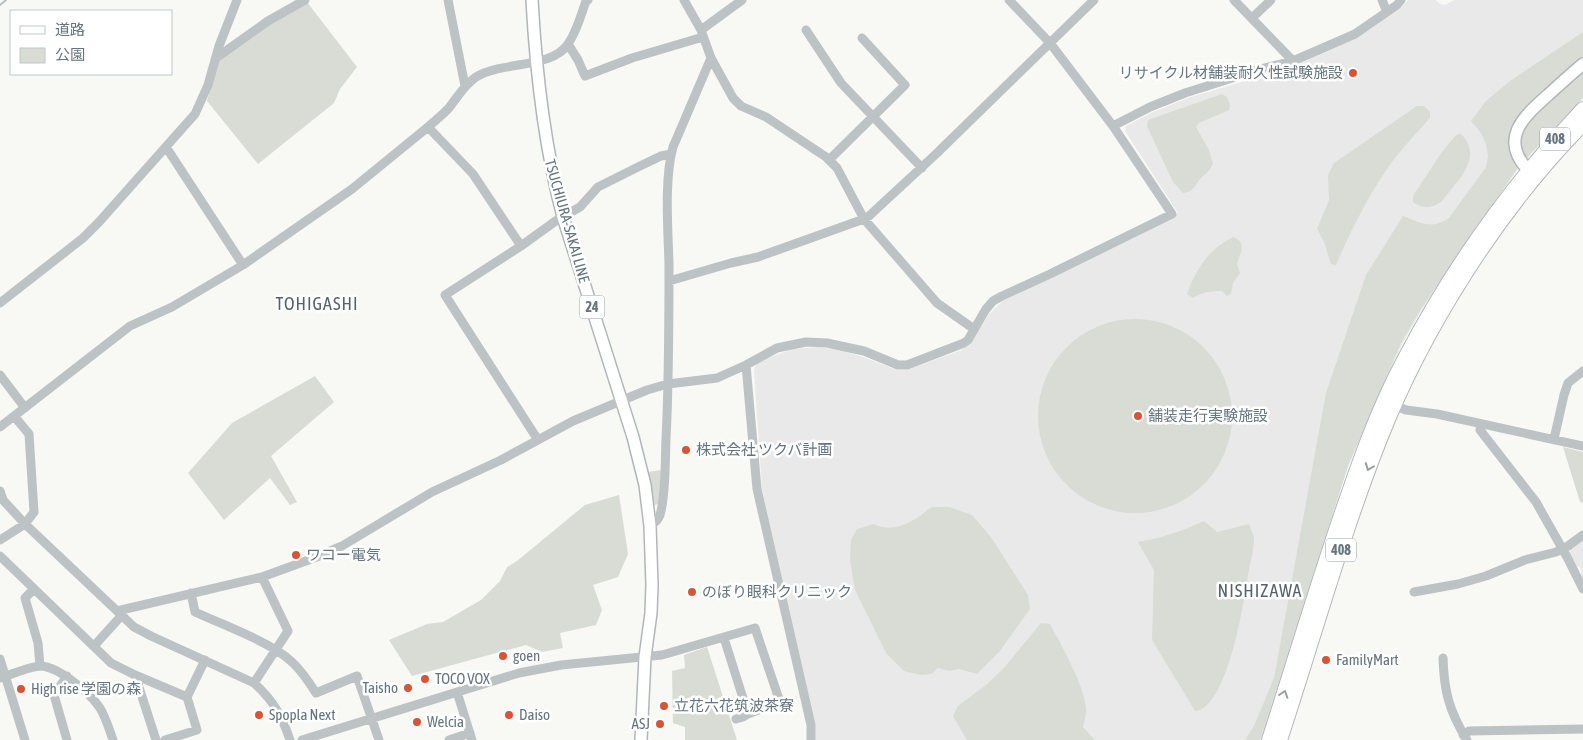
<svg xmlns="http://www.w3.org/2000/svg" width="1583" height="740" font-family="'Asap Condensed','Noto Sans JP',sans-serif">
	<rect width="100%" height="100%" fill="#f8f8f5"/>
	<path fill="#e9e9e9" d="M1408,0H1436L1440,4L1445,5L1454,0H1583V59L1526,107L1518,116L1513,128L1510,146L1512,156L1518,169L1422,309L1402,344L1348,466L1261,740H815L785,603L762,489L754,370L756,365L762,360L793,349L818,347L841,350L863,357L897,370H907L962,350L970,344L990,313L1004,300L1157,226L1170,219L1178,213L1125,131L1126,126L1151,113L1188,98L1294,66L1357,38L1400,9Z
		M1583,538V580L1580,574L1582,572L1580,567L1576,566L1569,553L1571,547Z"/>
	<path fill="#d8dcd5" d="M307,2L357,67L340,89L334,103L258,164L207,101L217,63L243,41Z
		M1583,32V57L1525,107C1507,127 1505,144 1517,169L1421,309L1401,343L1348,466L1260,740H1245L1254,726L1274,678L1326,393L1366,275L1403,216C1421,223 1431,230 1449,218L1486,167L1488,156L1486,144L1481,133L1471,121L1486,101L1510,81Z
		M1583,70V98L1527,158H1523L1520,140L1525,124Z
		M1222,94L1227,97L1230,105L1229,110L1199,123L1196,127L1209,150L1213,164C1210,170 1207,173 1202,177C1195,184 1195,192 1183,193L1173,182L1147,126L1148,120Z
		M1417,106H1424L1430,112V118C1418,132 1405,145 1394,159C1370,192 1352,228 1336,265L1331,264L1324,242L1317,229L1329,200L1328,175L1334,163Z
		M1461,134C1484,157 1458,180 1443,200C1434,208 1423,210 1413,202V196L1441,153L1456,135Z
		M1234,237C1248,244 1239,255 1237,265L1240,273L1233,283L1231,294L1227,296L1222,291C1211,291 1202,292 1193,298L1187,294C1196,269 1209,248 1234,237Z
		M1038 416a97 97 0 1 1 194 0a97 97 0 1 1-194 0Z
		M315,376L334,402L271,456L297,502L290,505L270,478L224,520L188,473L232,423Z
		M1563,447L1583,452V503L1580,502Z
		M661,470L660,504L654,505L648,472Z
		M619,495L628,554L618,577L593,585L602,610L596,625L560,633L563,648L542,652L526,645L412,676L389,640L427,624L443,622L481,600L500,581L507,567L517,561L585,505Z
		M932,507H949L972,515L991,537L1028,595L1030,609L999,652L977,674L959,669L949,671L938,668L932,674L921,675L904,671L886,653L855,590L850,560L851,540L857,529L874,524C895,535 915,520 932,507Z
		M1204,521L1217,532L1249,524C1250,529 1254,534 1254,539C1254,548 1251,560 1249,569C1245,597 1228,709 1195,711L1152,640L1154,570L1138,542C1162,538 1182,531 1204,521Z
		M1041,623L1050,624C1062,647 1083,682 1086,708C1087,714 1084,721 1083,727L1095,740H967L953,716L958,706L986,685L1003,669Z
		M707,647L737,740H685V727L673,723L672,671L685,668L684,655Z"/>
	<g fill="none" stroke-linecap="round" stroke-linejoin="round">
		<path stroke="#b6c2c6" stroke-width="2" d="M0,5L6,0"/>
		<g stroke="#b1b6ba" stroke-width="14">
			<path id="major" d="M532,0C536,74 544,145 563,217L633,437L645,485L650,526L652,585L651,613L645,657L641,740
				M1528,170C1499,139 1523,117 1548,95C1559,85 1571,74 1583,64"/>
		</g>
		<g stroke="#b3b7ba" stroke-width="16">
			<path id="highway" d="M1269,740C1292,668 1314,596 1338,524C1357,469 1376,412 1404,360C1452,268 1512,184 1583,109
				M1280,740C1313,640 1341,538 1380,439C1423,329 1499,209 1583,124"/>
		</g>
		<path stroke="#bdc2c5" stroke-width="9" d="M448,0L465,86
			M684,0L701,30L711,58L733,98L741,106L766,117L826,157L837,168L864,219L937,303L974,329
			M1234,0L1293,61
			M1382,0L1387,12
			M1252,18L1271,0
			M701,30L742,0
			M806,30L841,83L922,168
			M568,44L578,60L585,76L632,58L703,37
			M216,58L268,21L305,0
			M1113,126L1150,107L1185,93L1264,68L1293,61L1355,34L1397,5L1401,0
			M166,147L243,265
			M829,160L905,85L862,38
			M521,246L473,174L428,127C435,121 442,115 448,109C457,98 464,85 476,77C501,61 552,69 568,44C577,31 581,15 586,1L588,0
			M669,281L731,263L758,257L864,219L869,216L936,154L1094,0
			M0,303L83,238L99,222L195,114L208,85L219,46L237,0
			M746,365L757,489L811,725V740
			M0,375L25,408
			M1391,404L1406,410L1437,414L1583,446
			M1481,424L1480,430L1536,502L1567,557L1583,589
			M0,427L130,326L172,307L243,265L352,189L428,127
			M1554,439L1564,395L1568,383L1583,371
			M538,440L445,295L521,246L557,220L580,207L598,187L640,166L661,156L671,154
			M0,491L3,500L25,524L134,627L151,636L254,683C273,700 282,716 290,740
			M650,526C655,523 658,520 660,515C666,495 665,461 666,439C669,381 669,323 669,264C668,229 664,179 673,147L711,58
			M0,540L25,524L34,512L29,434L14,416
			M0,556L111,663L135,675L156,740
			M34,589L25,598L38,643L40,666
			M1414,592L1458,584L1486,576L1525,560L1556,552L1568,546L1583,535
			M191,593L195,612C223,625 271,642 292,662C302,671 309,682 316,693L357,676L379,740
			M117,611L262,577L314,558L342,546L432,492L501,460L573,421L647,390L668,384L717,378L746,365L777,348L806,342L827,343L864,351L898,365H907L964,343L968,340L986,309L993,301L1002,296L1050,274L1172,214L1113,126L1050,43L1009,0
			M94,646L122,615
			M1443,658C1444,691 1449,711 1467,740
			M0,659L25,740
			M135,675L187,697
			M0,678C11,675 30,666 41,666C59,667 90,693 100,708C106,718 109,729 113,740
			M254,683L288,631L262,577
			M457,692L472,740
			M736,719L743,717L748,714
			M1463,735L1469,731L1583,729
			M67,740L54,695L67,676
			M165,740L197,730L187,697L205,660
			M302,740L519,673L561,665L662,655L755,628L780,702L748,714L724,638
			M449,740L470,733"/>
		<use href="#major" stroke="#fff" stroke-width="11"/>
		<use href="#highway" stroke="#fff" stroke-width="14"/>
	</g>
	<defs><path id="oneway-chevron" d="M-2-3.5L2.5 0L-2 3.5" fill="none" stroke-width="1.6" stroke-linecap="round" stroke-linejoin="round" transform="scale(1.25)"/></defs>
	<g stroke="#939ea5">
		<use href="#oneway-chevron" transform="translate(1369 467) rotate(111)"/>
		<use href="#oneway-chevron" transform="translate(1284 694) rotate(-72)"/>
	</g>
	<g fill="#d75436" stroke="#fff" stroke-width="2">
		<circle cx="1353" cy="73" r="5"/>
		<circle cx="1138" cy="416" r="5"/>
		<circle cx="686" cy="450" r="5"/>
		<circle cx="296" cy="555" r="5"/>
		<circle cx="692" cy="592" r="5"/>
		<circle cx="503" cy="656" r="5"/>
		<circle cx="1326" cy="660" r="5"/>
		<circle cx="425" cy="679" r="5"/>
		<circle cx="408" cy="688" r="5"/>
		<circle cx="21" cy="689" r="5"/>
		<circle cx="664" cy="706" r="5"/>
		<circle cx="259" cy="715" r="5"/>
		<circle cx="509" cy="715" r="5"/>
		<circle cx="417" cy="722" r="5"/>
		<circle cx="660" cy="724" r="5"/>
	</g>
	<g text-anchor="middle" stroke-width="5" stroke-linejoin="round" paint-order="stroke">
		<g fill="#fff" stroke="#939ea5" stroke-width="1">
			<rect x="1540" y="127.5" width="30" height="23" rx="4"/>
			<rect x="579.5" y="295.5" width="25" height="23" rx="4"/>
			<rect x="1326" y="538.5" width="30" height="23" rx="4"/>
		</g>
		<g font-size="14" font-weight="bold" fill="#65747e">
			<text x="1555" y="144">408</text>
			<text x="592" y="312">24</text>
			<text x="1341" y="555">408</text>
		</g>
		<g font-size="15" fill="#65747e" stroke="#fff" text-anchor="start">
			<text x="1343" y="78" text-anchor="end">リサイクル材舗装耐久性試験施設</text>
			<text x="1148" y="421">舗装走行実験施設</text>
			<text x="696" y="455">株式会社 ツクバ計画</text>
			<text x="306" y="560">ワコー電気</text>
			<text x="702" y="597">のぼり眼科クリニック</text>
			<text x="513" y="661">goen</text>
			<text x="1336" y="665">FamilyMart</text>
			<text x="435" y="684">TOCO VOX</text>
			<text x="398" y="693" text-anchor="end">Taisho</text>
			<text x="31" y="694">High rise 学園の森</text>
			<text x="674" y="711">立花六花筑波茶寮</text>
			<text x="269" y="720">Spopla Next</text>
			<text x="519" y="720">Daiso</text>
			<text x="427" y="727">Welcia</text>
			<text x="650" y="729" text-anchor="end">ASJ</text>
		</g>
		<g font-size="15" fill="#65747e" stroke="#fff">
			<text transform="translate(567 221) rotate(74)" y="5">TSUCHIURA-SAKAI LINE</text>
		</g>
		<g font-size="18" letter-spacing="1" fill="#56626a" stroke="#fff">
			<text x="317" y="310">TOHIGASHI</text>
			<text x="1260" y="597">NISHIZAWA</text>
		</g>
	</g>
	<rect x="10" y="10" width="162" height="65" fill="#ffffff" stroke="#c1c7cb"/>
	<rect x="20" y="26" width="25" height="8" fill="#ffffff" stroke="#c1c7cb"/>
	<text x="55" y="35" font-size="15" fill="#65747e">道路</text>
	<rect x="20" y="48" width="25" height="15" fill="#d8dcd5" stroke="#c1c7cb"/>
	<text x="55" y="60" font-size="15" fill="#65747e">公園</text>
</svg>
